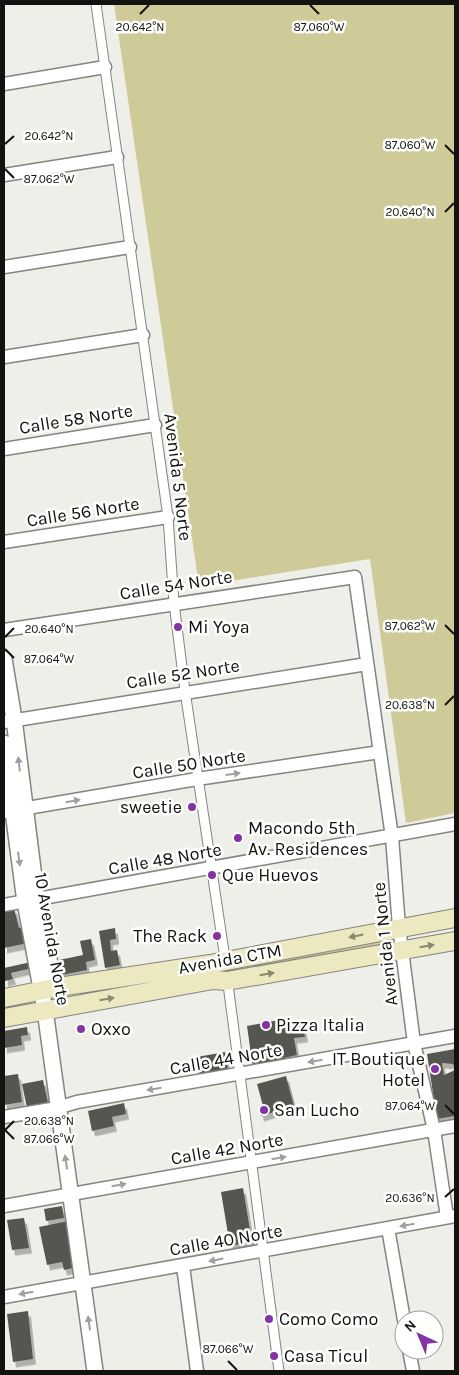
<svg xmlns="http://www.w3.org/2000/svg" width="459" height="1375" font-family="Karla,sans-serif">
	<defs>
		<filter id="shadow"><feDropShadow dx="3" dy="5.5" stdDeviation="0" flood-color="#0004"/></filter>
	</defs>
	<rect width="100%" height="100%" fill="#efefe9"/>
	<path fill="#cfcb98" d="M114,4H455V813L406,823L370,559L199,586Z
		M392,938L395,944L248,971L246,967L247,963Z"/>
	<path fill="#565651" filter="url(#shadow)" d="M14,908L19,928L24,927L28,943L4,948V910Z
		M115,928L116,939L110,940L111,951L117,950L120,965L105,968L99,931Z
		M91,939L95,960L86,962L87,970L62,975L59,960L83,955L80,941Z
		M31,962L33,968L11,973L13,979L5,981L4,968Z
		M279,1020L280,1028L303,1025L305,1037L294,1038L297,1055L284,1058L285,1065L253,1068L247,1026Z
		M27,1027L28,1035L21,1036L22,1045L4,1048V1031Z
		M455,1049V1069L453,1064L442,1063L444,1075L455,1070V1116L437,1119L427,1054Z
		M225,1052L228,1069L199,1074L197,1057Z
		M18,1074L22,1102L4,1105V1076Z
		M286,1076L294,1106L261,1116L259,1107L263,1106L257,1084Z
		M43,1080L48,1103L27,1108L22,1084Z
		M124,1103L126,1114L112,1117L114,1126L92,1131L88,1111Z
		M243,1188L252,1242L230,1246L221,1192Z
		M62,1206L64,1218L46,1221L44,1209Z
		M24,1218L29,1248L12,1250L7,1220Z
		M68,1221L77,1267L64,1270L62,1262L47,1265L39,1227Z
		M28,1311L33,1359L13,1362L7,1314Z"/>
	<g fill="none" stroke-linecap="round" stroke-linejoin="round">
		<g stroke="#85847f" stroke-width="11">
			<path id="pedestrian" d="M96,4L168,517L174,603L185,691L226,965
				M227,977L279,1371"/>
		</g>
		<g stroke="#85847f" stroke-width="15">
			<path id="minor" d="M4,84L105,67
				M4,175L117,157
				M4,267L130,247
				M4,357L143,335
				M4,449L155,425
				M4,542L168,517
				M4,630L355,577L392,837L399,927L414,1043L434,1130L447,1217
				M4,722L367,664
				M4,812L197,779L380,752
				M4,905L455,824
				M4,1117L57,1108L77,1102L455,1036
				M4,1206L455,1126
				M388,1228L404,1320
				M183,1266L197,1371
				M4,1297L455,1216
				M409,1350L413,1371"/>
		</g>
		<g stroke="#85847f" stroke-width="18">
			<path id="tertiary" d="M4,659L14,719L37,901L55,988
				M4,743L25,902L45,1010L95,1371"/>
		</g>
		<g stroke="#85847f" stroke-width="20">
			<path id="secondary" d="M4,998L59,987L210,964L455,918
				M4,1018L213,980L227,981L455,941"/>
		</g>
		<use href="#pedestrian" stroke="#fff" stroke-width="9"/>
		<use href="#minor" stroke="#fff" stroke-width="12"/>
		<use href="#tertiary" stroke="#fff" stroke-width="15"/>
		<use href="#secondary" stroke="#ece8c0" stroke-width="18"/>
	</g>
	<defs><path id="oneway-solid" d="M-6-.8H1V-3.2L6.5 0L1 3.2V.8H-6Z" transform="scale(1.25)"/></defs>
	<g fill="#a0a09f">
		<use href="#oneway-solid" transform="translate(19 764) rotate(-97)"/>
		<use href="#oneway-solid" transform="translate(233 774) rotate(-8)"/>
		<use href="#oneway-solid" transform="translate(73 801) rotate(-10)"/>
		<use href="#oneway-solid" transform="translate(19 859) rotate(82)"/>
		<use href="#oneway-solid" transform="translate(315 1061) rotate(170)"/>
		<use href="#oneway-solid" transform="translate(154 1089) rotate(171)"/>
		<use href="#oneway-solid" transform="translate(279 1158) rotate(-10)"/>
		<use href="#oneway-solid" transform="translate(66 1162) rotate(-99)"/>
		<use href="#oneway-solid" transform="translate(119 1185) rotate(-10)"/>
		<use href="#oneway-solid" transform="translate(407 1225) rotate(170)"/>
		<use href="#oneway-solid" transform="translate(216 1260) rotate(169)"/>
		<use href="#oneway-solid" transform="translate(26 1293) rotate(170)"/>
		<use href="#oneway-solid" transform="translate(89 1323) rotate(-98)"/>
	</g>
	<g fill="#8a8871">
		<use href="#oneway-solid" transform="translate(356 936) rotate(169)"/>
		<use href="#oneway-solid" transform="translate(427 946) rotate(-10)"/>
		<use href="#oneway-solid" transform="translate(267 974) rotate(-10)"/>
		<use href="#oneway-solid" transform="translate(107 999) rotate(-10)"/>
	</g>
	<path fill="none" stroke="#121210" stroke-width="2" d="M310,5L319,14M140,14L149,5M5,144L14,136M445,145L454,154M5,169L14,178M445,212L454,203M445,625L454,634M5,637L14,628M5,649L14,658M445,705L454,696M445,1105L454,1114M5,1130L14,1139M5,1130L14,1121M445,1197L454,1189M228,1361L237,1370"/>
	<g fill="#8333a3" stroke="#fffffe" stroke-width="2">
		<circle cx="178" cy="627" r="5"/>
		<circle cx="192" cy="807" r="5"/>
		<circle cx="238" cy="838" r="5"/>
		<circle cx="212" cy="875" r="5"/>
		<circle cx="217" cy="936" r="5"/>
		<circle cx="266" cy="1025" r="5"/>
		<circle cx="81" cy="1029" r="5"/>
		<circle cx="435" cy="1069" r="5"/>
		<circle cx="264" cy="1110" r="5"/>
		<circle cx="269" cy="1319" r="5"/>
		<circle cx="274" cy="1356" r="5"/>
	</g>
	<g text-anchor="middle" stroke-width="5" stroke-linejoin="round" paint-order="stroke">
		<g font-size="18" fill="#121210" stroke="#fffffe">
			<text transform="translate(76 419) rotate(-9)" y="6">Calle 58 Norte</text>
			<text transform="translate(178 477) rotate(83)" y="6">Avenida 5 Norte</text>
			<text transform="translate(83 512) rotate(-9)" y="6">Calle 56 Norte</text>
			<text transform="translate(176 585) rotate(-9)" y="6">Calle 54 Norte</text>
			<text transform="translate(183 674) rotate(-9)" y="6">Calle 52 Norte</text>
			<text transform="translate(189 764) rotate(-9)" y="6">Calle 50 Norte</text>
			<text transform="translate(165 859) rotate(-10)" y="6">Calle 48 Norte</text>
			<text transform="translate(52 939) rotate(80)" y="6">10 Avenida Norte</text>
			<text transform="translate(385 944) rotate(-96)" y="6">Avenida 1 Norte</text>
			<text transform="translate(230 959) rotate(-10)" y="6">Avenida CTM</text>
			<text transform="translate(226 1059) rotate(-10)" y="6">Calle 44 Norte</text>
			<text transform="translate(227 1149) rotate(-10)" y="6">Calle 42 Norte</text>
			<text transform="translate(226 1240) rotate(-10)" y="6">Calle 40 Norte</text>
		</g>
		<g font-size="18" fill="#121210" stroke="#fffffe" text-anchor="start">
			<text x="188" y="633">Mi Yoya</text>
			<text x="182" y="813" text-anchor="end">sweetie</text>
			<text x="248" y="834">Macondo 5th<tspan x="248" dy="21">Av. Residences</tspan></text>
			<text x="222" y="881">Que Huevos</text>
			<text x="207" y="942" text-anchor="end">The Rack</text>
			<text x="276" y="1031">Pizza Italia</text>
			<text x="91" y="1035">Oxxo</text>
			<text x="425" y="1065" text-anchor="end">IT Boutique<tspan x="425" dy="21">Hotel</tspan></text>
			<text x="274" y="1116">San Lucho</text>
			<text x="279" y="1325">Como Como</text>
			<text x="284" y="1362">Casa Ticul</text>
		</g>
	</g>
	<g font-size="12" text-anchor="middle" fill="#121210" stroke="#fffffe" stroke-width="5" stroke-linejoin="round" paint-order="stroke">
		<text x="140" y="31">20.642°N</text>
		<text x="319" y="31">87.060°W</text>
		<text x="49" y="140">20.642°N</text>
		<text x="410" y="149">87.060°W</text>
		<text x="49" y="183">87.062°W</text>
		<text x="410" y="216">20.640°N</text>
		<text x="410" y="630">87.062°W</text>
		<text x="49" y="633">20.640°N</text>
		<text x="49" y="663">87.064°W</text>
		<text x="410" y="709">20.638°N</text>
		<text x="410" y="1110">87.064°W</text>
		<text x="49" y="1125">20.638°N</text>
		<text x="49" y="1143">87.066°W</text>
		<text x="410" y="1202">20.636°N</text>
		<text x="228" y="1353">87.066°W</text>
	</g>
	<rect width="459" height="1375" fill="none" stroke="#121210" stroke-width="10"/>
	<g transform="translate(419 1335) rotate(316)"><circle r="24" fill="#fffffe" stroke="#a0a09f"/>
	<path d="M0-4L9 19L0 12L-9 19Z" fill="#8333a3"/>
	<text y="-8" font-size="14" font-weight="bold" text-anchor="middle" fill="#121210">N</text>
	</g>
</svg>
